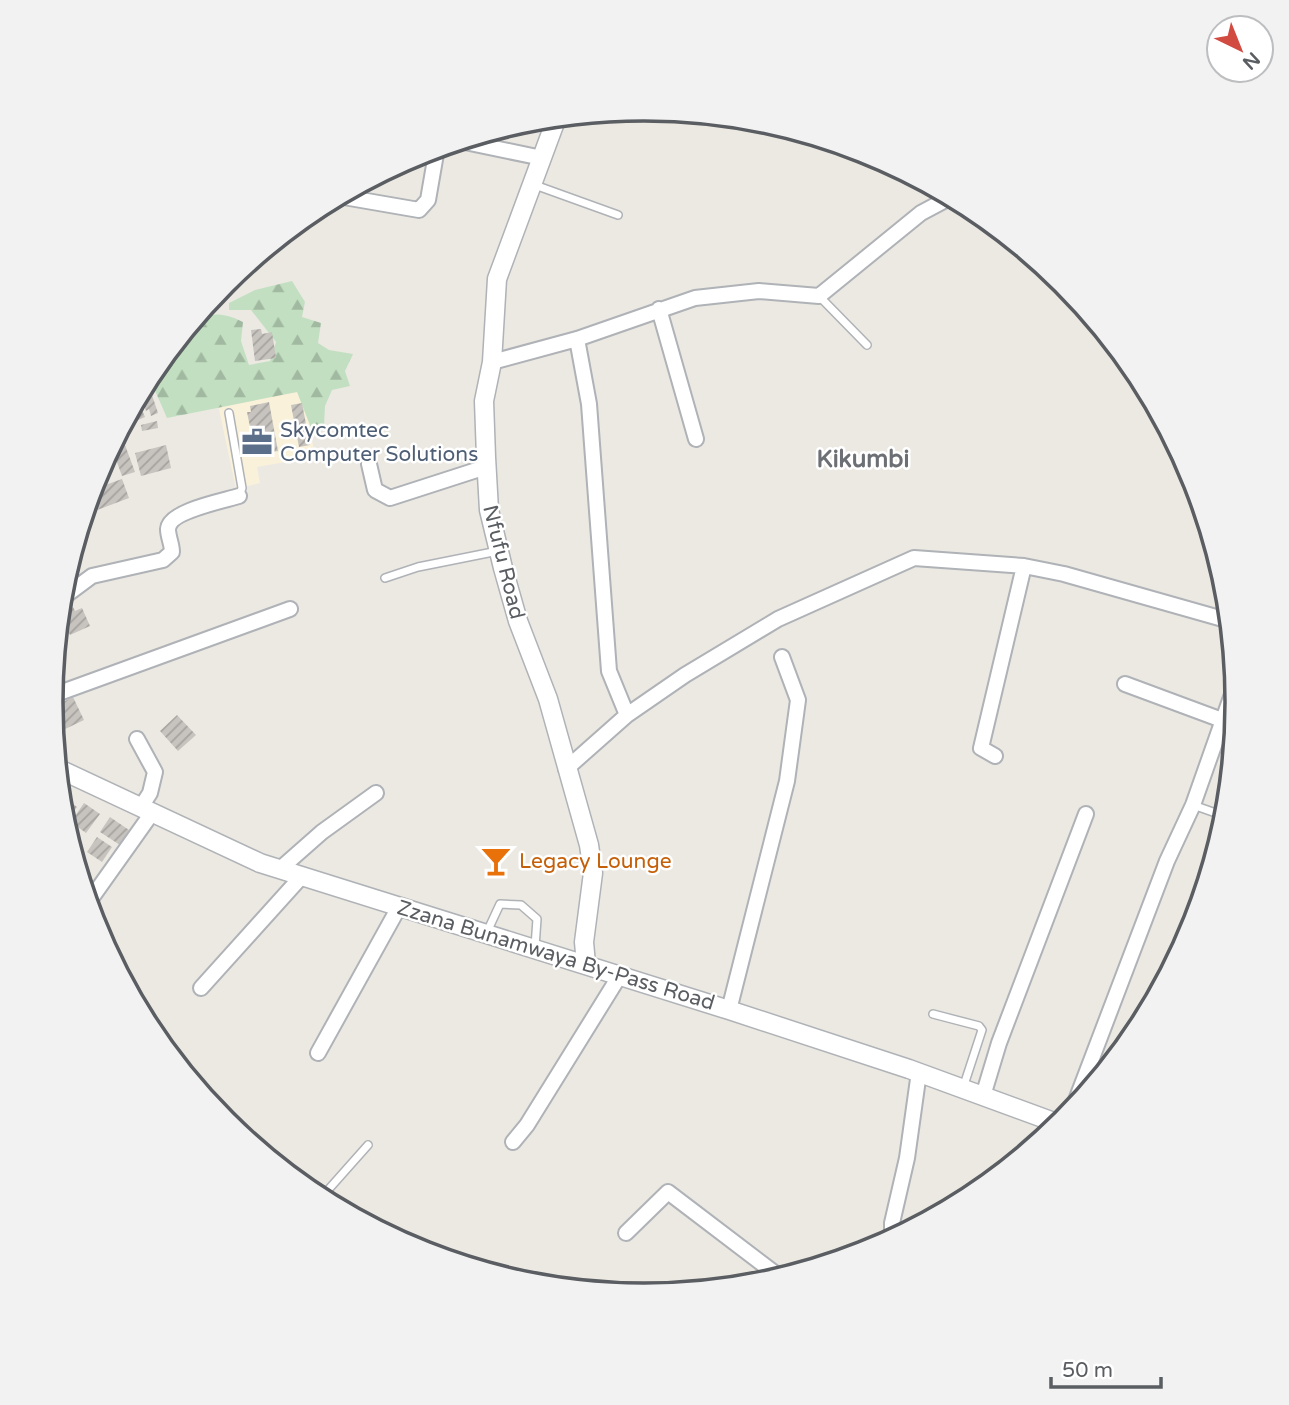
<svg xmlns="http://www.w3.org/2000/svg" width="1289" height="1405" font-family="'Varela Round',sans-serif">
	<defs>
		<pattern id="forest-firs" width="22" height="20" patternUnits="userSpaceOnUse" patternTransform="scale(1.75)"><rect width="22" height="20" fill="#c2e0c1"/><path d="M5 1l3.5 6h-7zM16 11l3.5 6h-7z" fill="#a1b9a0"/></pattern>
		<pattern id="building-hatch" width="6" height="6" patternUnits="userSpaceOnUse" patternTransform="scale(1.75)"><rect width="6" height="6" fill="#c7c4bf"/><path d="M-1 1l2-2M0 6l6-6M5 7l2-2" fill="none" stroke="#a5a29f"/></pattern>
	</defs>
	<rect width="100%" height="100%" fill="#ebe9e2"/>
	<path fill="#f9f1da" d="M304,391L315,457L257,467L260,483L236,489L218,405Z"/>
	<path fill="url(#forest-firs)" d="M292,281L305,302L302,317L321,323L318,343L329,350L353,354L345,371L350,386L332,390L325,406L324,426L311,428L297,392L167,418L149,377C155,366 165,356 173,346C195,319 208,305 243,322L241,341L249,365L270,361L276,342L251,310H229V303L255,290Z"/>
	<path fill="url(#building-hatch)" d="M261,329L262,334L272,332L276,358L255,361L251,330Z
		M147,380L158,413L151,416L149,409L146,411L140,394Z
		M137,398L145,417L122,427L133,406Z
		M269,402L278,451L261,454L260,450L254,451L251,435L259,434L257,426L250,427L247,412H251L250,406Z
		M302,403L310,445L299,447L291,405Z
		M157,421L158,428L142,431L141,425Z
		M122,437L135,472L122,476L114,454L106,457L115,439Z
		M166,445L171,468L141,476L135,453Z
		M122,479L129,498L84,515L91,490Z
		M73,607L75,611L82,608L90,626L70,635L60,614Z
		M73,697L84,720L61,731L51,708Z
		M177,715L196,735L178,751L160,731Z
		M60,794L77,807L65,823L62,818Z
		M84,803L100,814L86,833L71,822Z
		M110,817L129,830L120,845L100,832Z
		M97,837L112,847L102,862L87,852Z"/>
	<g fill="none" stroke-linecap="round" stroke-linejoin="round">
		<g stroke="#afb2b6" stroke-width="10">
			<path id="service" d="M532,184L618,215
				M819,296L867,345
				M229,413L242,488L239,496
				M385,578L418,567L498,551
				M1193,805L1227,817
				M487,932L500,904L521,905L537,919L535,947
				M933,1014L979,1026L982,1030L963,1088
				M320,1199L368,1145"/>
		</g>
		<g stroke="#afb2b6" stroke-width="18">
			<path id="minor" d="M460,141L542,158
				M338,196L419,210L428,200L437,148
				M659,309L696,439
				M577,339L589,404L609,671L627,715
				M492,362L577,339L695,298L759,291L819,296L921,213L951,197
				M369,464L375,490L390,498L486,467
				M61,599L92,576L163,560L172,552C172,544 168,537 168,529C169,511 223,501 239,496
				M1125,684L1222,720
				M51,696L290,609
				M137,739L155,772L150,793L141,807
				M995,756L981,748L1024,566
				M566,769L627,715L685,675L778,619L914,558L1024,566L1064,574L1230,621
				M280,869L322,832L376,793
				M88,903L152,813
				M201,988L302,876
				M729,1010L787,781L798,700L782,657
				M318,1053L399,907
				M983,1096L999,1043L1086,814
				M1070,1116L1167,861L1193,805L1236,683
				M513,1142L527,1125L620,975
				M354,1217H357
				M626,1233L668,1192L781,1278
				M892,1240V1223L907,1158L919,1072"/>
		</g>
		<g stroke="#afb2b6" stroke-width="21">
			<path id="tertiary" d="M557,117L497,279L492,362L484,401L486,457L489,510L503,568L518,621L548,699L589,845L593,873L584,942L586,964
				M57,768L260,863L729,1010L909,1069L1062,1125"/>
		</g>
		<use href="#service" stroke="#fff" stroke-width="7"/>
		<use href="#minor" stroke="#fff" stroke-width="14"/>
		<use href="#tertiary" stroke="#fff" stroke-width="18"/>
	</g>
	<defs>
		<g id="office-bare" transform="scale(2.415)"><path d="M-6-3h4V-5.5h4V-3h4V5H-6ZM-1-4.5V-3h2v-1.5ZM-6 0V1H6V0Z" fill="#5c6f8a" stroke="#fff" stroke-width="2.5" paint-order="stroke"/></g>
		<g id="bar-bare" transform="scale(2.415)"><path d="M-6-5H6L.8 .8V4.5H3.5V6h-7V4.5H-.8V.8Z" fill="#e8710a" stroke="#fff" stroke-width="2.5" paint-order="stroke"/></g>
	</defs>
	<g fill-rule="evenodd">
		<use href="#office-bare" x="257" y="442"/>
		<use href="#bar-bare" x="496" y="861"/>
	</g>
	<g text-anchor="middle" stroke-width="5" stroke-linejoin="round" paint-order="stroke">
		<g font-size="21" fill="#4e5e75" stroke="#fff" text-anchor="start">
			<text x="280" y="437">Skycomtec<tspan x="280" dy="24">Computer Solutions</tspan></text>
		</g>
		<g font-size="21" fill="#5a5d61" stroke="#fff">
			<text transform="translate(504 562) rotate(76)" y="7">Nfufu Road</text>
			<text transform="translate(556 955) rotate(17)" y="7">Zzana Bunamwaya By-Pass Road</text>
		</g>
		<g font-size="21" fill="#c56008" stroke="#fff" text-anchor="start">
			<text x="519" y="868">Legacy Lounge</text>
		</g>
		<g font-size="24" font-weight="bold" fill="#6c6f73" stroke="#fff">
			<text x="863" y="467">Kikumbi</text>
		</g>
	</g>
	<path d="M0 0H1289V1405H0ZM63 702a581 581 0 1 1 1162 0a581 581 0 1 1-1162 0Z" fill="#f2f2f2" fill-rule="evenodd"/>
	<path fill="none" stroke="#5a5d61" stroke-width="3.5" d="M63 702a581 581 0 1 1 1162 0a581 581 0 1 1-1162 0Z"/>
	<g transform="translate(1240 49) rotate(137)"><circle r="33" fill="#ffffff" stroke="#bdbec0" stroke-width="2"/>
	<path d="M0-5L12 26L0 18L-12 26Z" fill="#d24b41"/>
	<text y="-10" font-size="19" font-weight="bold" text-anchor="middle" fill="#5a5d61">N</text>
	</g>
	<path d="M1051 1377v10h110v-10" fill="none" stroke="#5a5d61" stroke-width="3.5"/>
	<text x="1062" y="1377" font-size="21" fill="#5a5d61" stroke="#ffffff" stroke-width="5" paint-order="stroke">50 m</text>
</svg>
